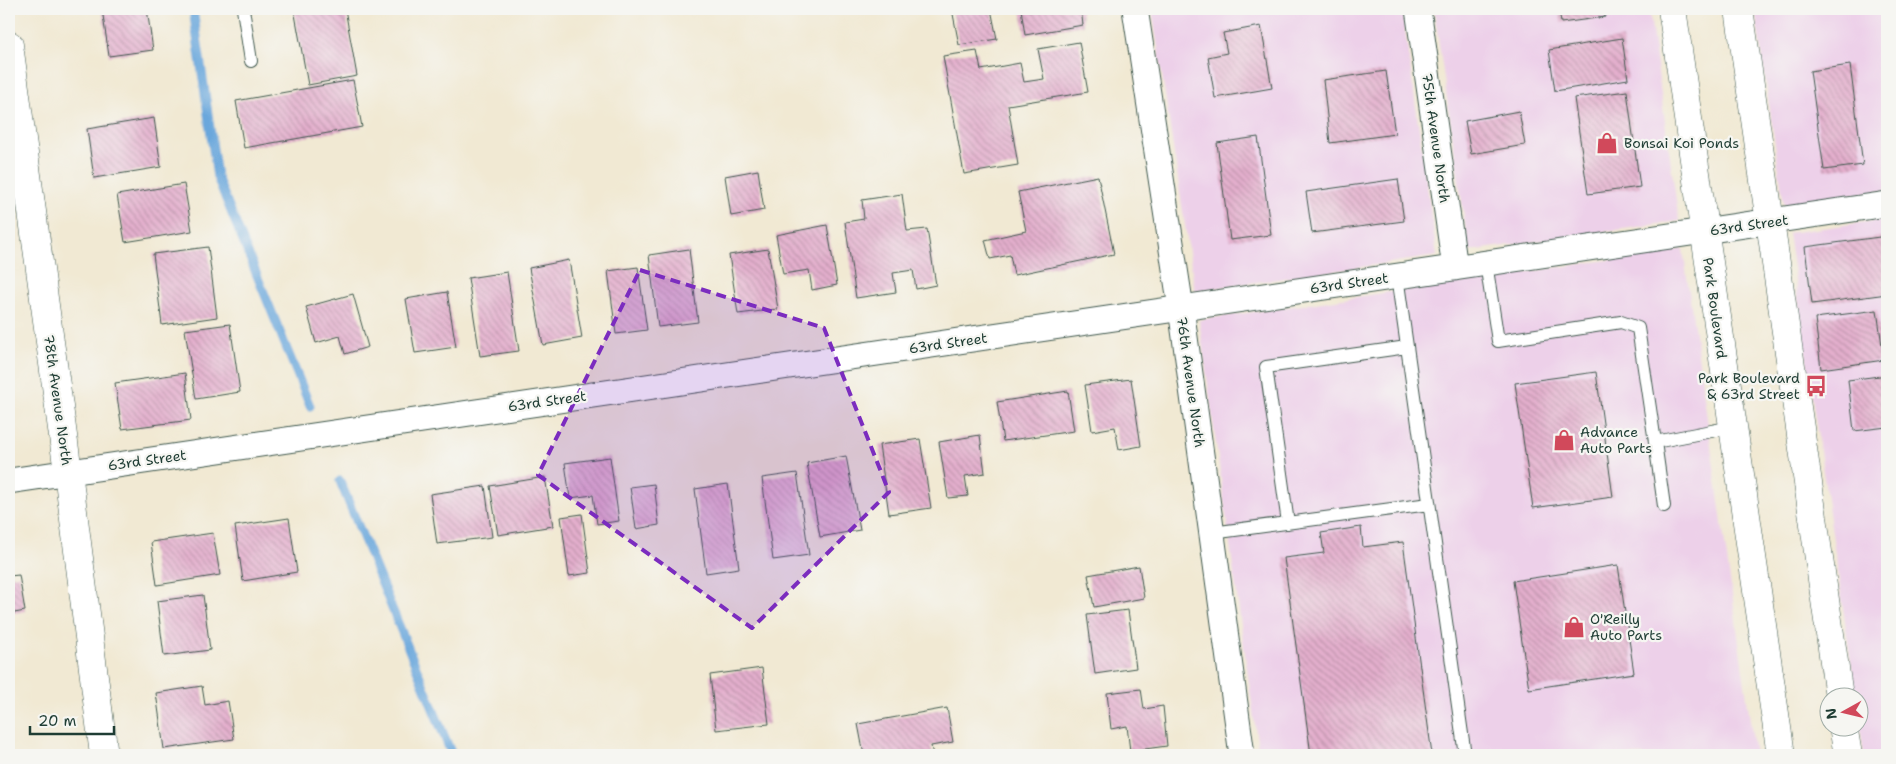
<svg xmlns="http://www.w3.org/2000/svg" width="1896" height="764" font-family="'Shantell Sans',sans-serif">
	<defs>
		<pattern id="building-back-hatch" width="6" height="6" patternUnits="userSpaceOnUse" patternTransform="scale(1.25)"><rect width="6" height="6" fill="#e4afcd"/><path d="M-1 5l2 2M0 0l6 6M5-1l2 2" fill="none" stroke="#b890a7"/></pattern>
	</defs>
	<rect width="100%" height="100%" fill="#f6f6f2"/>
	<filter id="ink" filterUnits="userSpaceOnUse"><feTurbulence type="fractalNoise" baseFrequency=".02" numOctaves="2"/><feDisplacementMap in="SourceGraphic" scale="10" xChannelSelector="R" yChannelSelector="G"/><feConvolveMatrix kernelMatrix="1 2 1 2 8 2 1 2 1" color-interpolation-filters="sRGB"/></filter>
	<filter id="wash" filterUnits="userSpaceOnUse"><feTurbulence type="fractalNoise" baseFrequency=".0096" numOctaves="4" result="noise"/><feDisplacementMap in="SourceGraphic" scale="20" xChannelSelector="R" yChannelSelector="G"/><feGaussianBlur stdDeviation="1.12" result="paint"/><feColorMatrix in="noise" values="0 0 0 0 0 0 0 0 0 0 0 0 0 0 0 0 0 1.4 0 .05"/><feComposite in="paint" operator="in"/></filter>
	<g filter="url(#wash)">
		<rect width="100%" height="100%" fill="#f1e9d3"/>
		<path fill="#edd0e9" d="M1152,9H1402L1437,256L1195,291Z
			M1434,9H1649L1679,221L1469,251Z
			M1755,9H1887V190L1784,205Z
			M1887,219V755H1864L1859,717L1858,696H1856L1788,233Z
			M1683,249L1755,755H1259L1199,320Z"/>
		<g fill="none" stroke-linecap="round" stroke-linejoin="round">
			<path stroke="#6aa7dc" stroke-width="9" d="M193,9L217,177L310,406
				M340,481L452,755"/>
		</g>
		<g id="blocks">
			<path fill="url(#building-back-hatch)" d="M102,9H147L153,50L109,56Z
				M294,9H345L357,76L308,85Z
				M952,9H991L997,39L959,45Z
				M1021,9H1081L1083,25L1025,35Z
				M1559,9H1603L1605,17L1561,23Z
				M1261,26L1272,88L1215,98L1208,57L1227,53L1223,33Z
				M1622,38L1628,79L1555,91L1549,50Z
				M1079,42L1088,92L1008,105L1018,165L964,174L943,56L977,51L981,70L1020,63L1024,82L1044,79L1038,49Z
				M1850,65L1863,165L1824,170L1810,71Z
				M1386,71L1395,134L1330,143L1323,80Z
				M353,80L362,127L244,148L236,101Z
				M1627,91L1640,187L1588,194L1574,98Z
				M1519,111L1525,145L1471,154L1465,121Z
				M154,118L161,167L94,178L87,129Z
				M1258,137L1271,235L1230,240L1217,143Z
				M758,170L764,210L731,216L725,176Z
				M1098,176L1114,254L1014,275L1010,255L990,259L985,240L1026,231L1018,192Z
				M1398,179L1404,221L1312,233L1306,192Z
				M184,184L192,231L125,242L117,195Z
				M902,194L907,231L927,229L936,285L916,289L913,270L893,273L896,292L856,298L845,222L864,219L862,200Z
				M827,225L837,285L812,290L809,270L783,274L776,235Z
				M1887,236V294L1812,304L1805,247Z
				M208,247L217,317L162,325L153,254Z
				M689,249L698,322L658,327L649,255Z
				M768,249L778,309L738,314L729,255Z
				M569,260L582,338L543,345L529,268Z
				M638,267L647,330L616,334L608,271Z
				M507,272L519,351L480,356L468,278Z
				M447,292L456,347L415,353L406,299Z
				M353,294L368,347L345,354L340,336L316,343L306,307Z
				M1877,310L1884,360L1821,369L1815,318Z
				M230,324L240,392L196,399L185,330Z
				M1596,372L1613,497L1533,508L1515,383Z
				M185,373L191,420L122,429L115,383Z
				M1887,375V427L1854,431L1848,380Z
				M1131,379L1141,446L1119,450L1115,427L1092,431L1085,385Z
				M1068,391L1074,431L1003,441L997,402Z
				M980,435L985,473L965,476L968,496L948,498L939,442Z
				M920,439L931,508L889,514L879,445Z
				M846,456L860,530L820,537L807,463Z
				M610,457L619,521L597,524L593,495L570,498L565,463Z
				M797,473L809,555L773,560L762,478Z
				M545,477L553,526L498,535L490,486Z
				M654,484L659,525L636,529L630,487Z
				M728,484L739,568L706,573L695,489Z
				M485,486L492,537L437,544L430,494Z
				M582,514L590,573L569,576L561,517Z
				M289,518L297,572L243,581L235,526Z
				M1361,527L1363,547L1403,542L1432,755H1311L1284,558L1324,553L1321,533Z
				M213,533L220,575L157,585L151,542Z
				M1618,565L1634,673L1529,689L1513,581Z
				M1139,566L1144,598L1094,607L1088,575Z
				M19,575L25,611L9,614V576Z
				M203,595L210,650L164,656L157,601Z
				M1128,610L1136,668L1095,674L1087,615Z
				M762,668L769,724L716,730L710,675Z
				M202,686L205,705L228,701L234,739L164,749L156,693Z
				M1141,689L1144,709L1163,706L1167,746L1130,751L1127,726L1111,729L1107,693Z
				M947,708L953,742L931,746L933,755H864L858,724Z"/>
		</g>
	</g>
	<g filter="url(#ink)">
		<use href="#blocks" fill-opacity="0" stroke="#3e574c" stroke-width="1"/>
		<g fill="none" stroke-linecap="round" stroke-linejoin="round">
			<g stroke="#3e574c" stroke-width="14">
				<path id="service" d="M243,9L251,61
					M1486,263L1498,341L1621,322L1638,328L1655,442
					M1397,276L1465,755
					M1664,506L1655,442L1732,427
					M1288,523L1266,367L1407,347
					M1212,533L1429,504"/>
			</g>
			<g stroke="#3e574c" stroke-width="27">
				<path id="minor" d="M1135,9L1181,308L1242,755
					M1418,9L1455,268
					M9,481L1887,204"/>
			</g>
			<g stroke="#3e574c" stroke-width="29">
				<path id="tertiary" d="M9,45L68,472L104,755"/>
			</g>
			<g stroke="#3e574c" stroke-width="29">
				<path id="primary" d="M1672,9L1781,755
					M1739,9L1839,696
					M1843,726L1848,755"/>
			</g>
			<use href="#service" stroke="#fff" stroke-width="12"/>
			<use href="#minor" stroke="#fff" stroke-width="25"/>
			<use href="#tertiary" stroke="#fff" stroke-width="28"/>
			<use href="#primary" stroke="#fff" stroke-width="28"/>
		</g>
	</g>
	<path fill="#7b2cbf" fill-opacity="0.2" stroke="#7b2cbf" stroke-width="4" stroke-dasharray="10 6" stroke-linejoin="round" d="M640,270L824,328L889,492L752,628L538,475Z"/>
	<defs>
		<g id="shop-bare" transform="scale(1.725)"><path d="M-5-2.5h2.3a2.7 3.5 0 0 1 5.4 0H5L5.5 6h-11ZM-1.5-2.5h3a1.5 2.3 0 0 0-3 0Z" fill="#d1495b" stroke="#f6f6f2" stroke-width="2.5" paint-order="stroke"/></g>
		<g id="bus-bare" transform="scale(1.725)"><path d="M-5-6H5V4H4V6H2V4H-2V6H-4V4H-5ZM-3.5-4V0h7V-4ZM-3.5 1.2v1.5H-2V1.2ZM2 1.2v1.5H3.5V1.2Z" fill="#d1495b" stroke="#f6f6f2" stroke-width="2.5" paint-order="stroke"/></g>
	</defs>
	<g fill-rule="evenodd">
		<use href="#shop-bare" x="1607" y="143"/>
		<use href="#bus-bare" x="1816" y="386"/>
		<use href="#shop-bare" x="1564" y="440"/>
		<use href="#shop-bare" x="1574" y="627"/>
	</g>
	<g text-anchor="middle" stroke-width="4.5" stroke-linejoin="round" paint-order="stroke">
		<g font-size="14" fill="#1f3d34" stroke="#f6f6f2">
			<text transform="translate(1436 138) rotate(82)" y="5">75th Avenue North</text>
			<text transform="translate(1749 225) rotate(-8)" y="5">63rd Street</text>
			<text transform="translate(1349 283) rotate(-8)" y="5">63rd Street</text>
			<text transform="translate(1715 308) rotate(82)" y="5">Park Boulevard</text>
			<text transform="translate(948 343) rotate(-8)" y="5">63rd Street</text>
			<text transform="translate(1191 382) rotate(82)" y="5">76th Avenue North</text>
			<text transform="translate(58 400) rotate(82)" y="5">78th Avenue North</text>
			<text transform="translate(547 401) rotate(-8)" y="5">63rd Street</text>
			<text transform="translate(147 460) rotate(-8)" y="5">63rd Street</text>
		</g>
		<g font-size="14" fill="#1f3d34" stroke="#f6f6f2" text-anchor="start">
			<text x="1624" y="148">Bonsai Koi Ponds</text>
			<text x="1800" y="383" text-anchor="end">Park Boulevard<tspan x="1800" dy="16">&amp; 63rd Street</tspan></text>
			<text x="1580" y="437">Advance<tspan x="1580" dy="16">Auto Parts</tspan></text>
			<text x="1590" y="624">O'Reilly<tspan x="1590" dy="16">Auto Parts</tspan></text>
		</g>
	</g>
	<rect width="1896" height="764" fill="none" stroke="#f6f6f2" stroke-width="30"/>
	<g transform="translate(1844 712) rotate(262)"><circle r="24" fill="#f6f6f2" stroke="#a0aca6"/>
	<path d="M0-4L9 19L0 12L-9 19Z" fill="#d1495b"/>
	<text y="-8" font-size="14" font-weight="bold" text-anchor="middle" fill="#1f3d34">N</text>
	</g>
	<path d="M30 726v8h84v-8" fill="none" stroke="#1f3d34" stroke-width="2.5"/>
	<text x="38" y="726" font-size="15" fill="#1f3d34" stroke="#f6f6f2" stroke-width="4" paint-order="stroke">20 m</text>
</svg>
